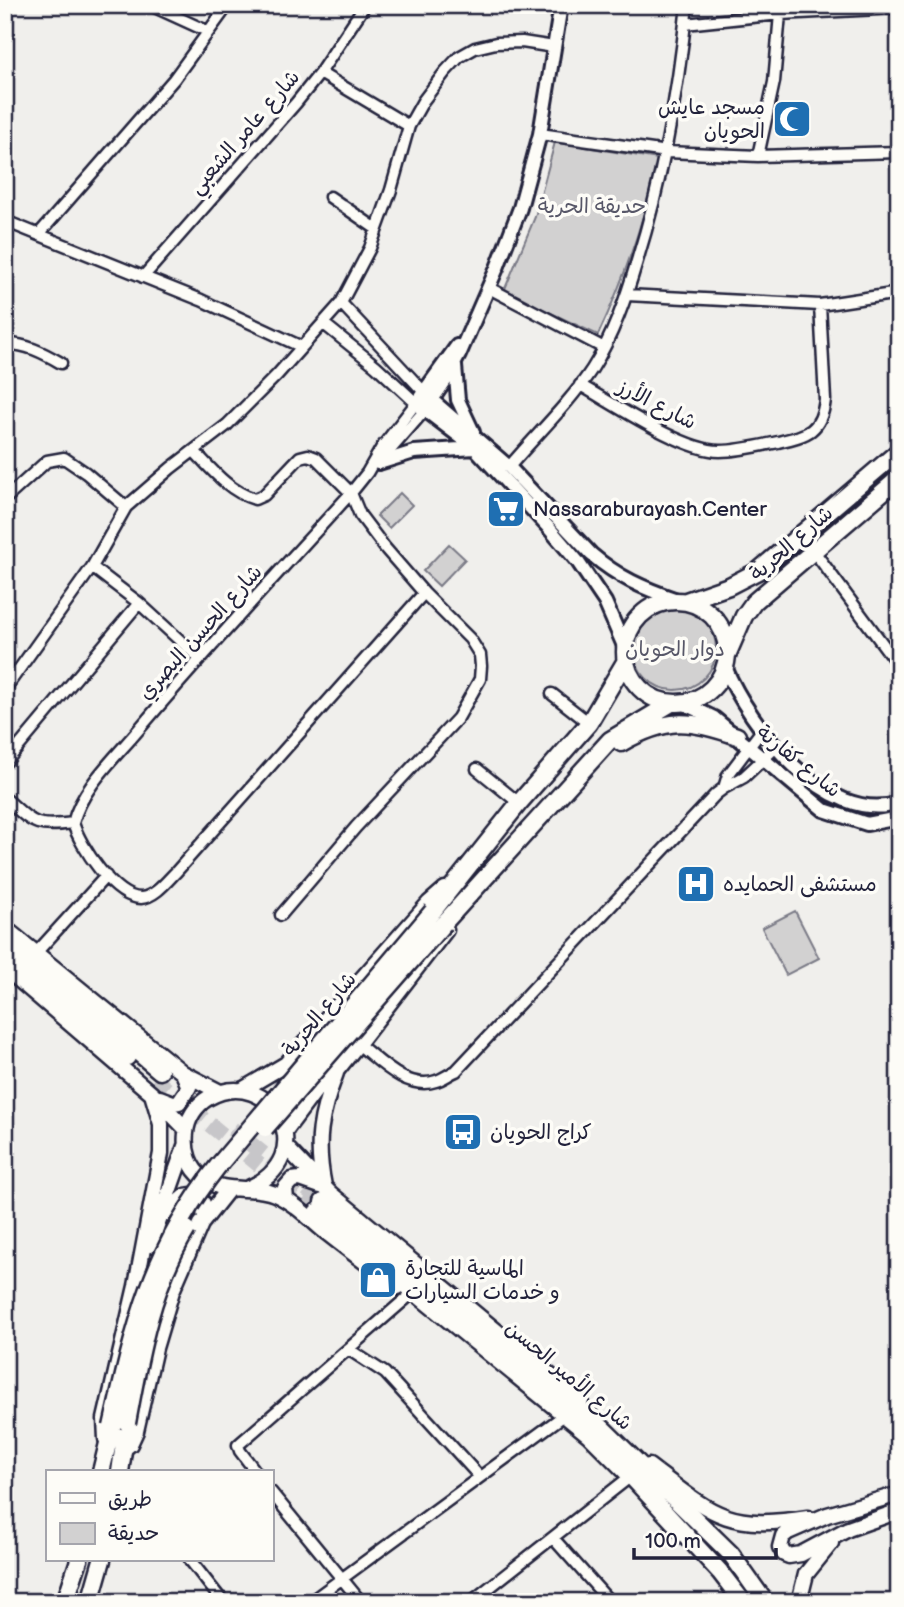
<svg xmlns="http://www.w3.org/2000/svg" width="904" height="1607" font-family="'Balsamiq Sans','Playpen Sans Arabic',sans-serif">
	<rect width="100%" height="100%" fill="#f0efec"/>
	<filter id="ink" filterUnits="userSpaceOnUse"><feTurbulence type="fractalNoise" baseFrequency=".0143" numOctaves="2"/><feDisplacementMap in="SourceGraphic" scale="14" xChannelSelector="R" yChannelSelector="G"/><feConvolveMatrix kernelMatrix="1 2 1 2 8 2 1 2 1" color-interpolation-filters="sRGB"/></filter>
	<g filter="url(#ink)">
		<path fill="#d2d1d1" stroke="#7a7a86" stroke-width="2" d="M555,142L658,159C644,221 625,278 598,335L504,291L535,217Z
			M400,493L412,505L389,528L377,516Z
			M449,544L465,559L439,586L423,571Z
			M634 649a41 41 0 1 1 82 0a41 41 0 1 1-82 0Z
			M795,911L819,958L786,975L762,928Z"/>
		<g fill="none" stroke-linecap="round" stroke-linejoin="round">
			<path stroke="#c7c6c9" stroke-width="16" stroke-dasharray="16 8" stroke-linecap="butt" d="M154,1079L317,1212
				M232,1129L323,1202"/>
			<g stroke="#22223b" stroke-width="15">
				<path id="minor" d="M150,5L207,31
					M685,24L780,14L899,8
					M320,73L409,126
					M540,134L667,152L758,156L899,152
					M758,156L774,82L780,14
					M330,197L375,228
					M5,221L201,300L302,347
					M39,234L174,79L228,5
					M143,277L296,103L320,73L365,5
					M489,288L604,348
					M627,295L820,305L899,293
					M341,303L424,392
					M5,344C25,343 44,353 61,363
					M580,385C614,404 683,451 720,451C739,451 759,446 778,442C807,435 821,432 825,400L820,305
					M195,452C212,470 230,492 255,499L264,495L300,457L308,455L316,458L351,493L360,515L385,548L424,593L470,639L480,655L481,666L480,679L458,718L356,827L281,915
					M378,464L425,410
					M509,467C536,435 569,404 592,369C613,336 626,298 637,261C663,178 678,92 687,5
					M5,499L47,461L64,458L86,473L126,507
					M813,550L899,666
					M92,567L139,603L199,658
					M5,689L92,567L126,507L171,468L227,425L277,375L341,303L370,248L391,190L409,126L423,101L445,72L459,57L475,48L496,43L522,42L554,47
					M552,694L589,723
					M5,763L139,603
					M477,769L519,803
					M724,788L728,775L762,730
					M5,798C34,824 34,828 73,823
					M73,823C82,787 116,757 140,728C208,648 280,571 351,493L367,473L382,447L416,403L376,366L324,324
					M73,823C80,846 114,898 141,898C155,897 167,881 176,872L424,593
					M36,953L106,876
					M358,1044C379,1060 406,1091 436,1081C443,1079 449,1074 456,1071L716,794L724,788L744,777L776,747
					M348,1349L385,1373L479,1476
					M256,1472L240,1451L238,1445L409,1296
					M271,1492L361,1602
					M553,1538L610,1602
					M190,1560L223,1602
					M310,1602L559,1419
					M471,1602L631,1476"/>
			</g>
			<g stroke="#22223b" stroke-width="18">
				<path id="tertiary" d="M457,346L416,403L475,448L548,527L578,562L605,602L624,646
					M455,366L458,400L473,432
					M426,395L509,467L591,554C619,578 643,588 677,600
					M425,410L445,381L459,355L497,268L520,208L540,134L561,5
					M379,463L414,452L475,448
					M725,667C749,725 827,827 899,803
					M683,703L714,718L824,810L867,824L899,818"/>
			</g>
			<g stroke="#22223b" stroke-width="19">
				<path id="secondary" d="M5,928L183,1073L220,1092
					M5,968L152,1094L186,1129
					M242,1090L286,1064L429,903L445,889
					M160,1098L173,1103L179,1102L189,1087L183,1073
					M285,1131L315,1091L338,1069L358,1044L446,930
					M285,1146L331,1194L581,1401
					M324,1186C315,1142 320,1115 336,1073
					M246,1189C325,1158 270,1062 208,1098C196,1105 187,1119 186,1133C184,1150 189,1168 204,1179C226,1195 251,1184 275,1194C293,1202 308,1217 322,1229C347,1249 373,1268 398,1287
					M286,1200L285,1188L292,1180L300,1179L320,1186
					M163,1215L185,1196L191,1195L203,1203L205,1218
					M150,1245L185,1146
					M106,1439L105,1419L136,1286L161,1153V1124L152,1094
					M125,1448L130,1444L136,1431L155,1348L172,1291L201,1224L228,1190
					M649,1466C712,1514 726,1531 808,1518
					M899,1494L827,1515L788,1532L783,1536L780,1547L784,1554L789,1556L801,1554L848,1529L899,1511
					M799,1602L806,1574L831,1543"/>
			</g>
			<g stroke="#22223b" stroke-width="21">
				<path id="trunk" d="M625 652a51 51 0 1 1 102 0a51 51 0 1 1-102 0Z
					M686,601L729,586L758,571L899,451
					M728,653L744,616L754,602L899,478
					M621,743C667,717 689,719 737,736
					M433,911L519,803L589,723L625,662
					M444,923L610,740L670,704
					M5,939L160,1071
					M5,955L127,1057
					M323,1202L596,1422L731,1554L765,1602
					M317,1212L589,1434L631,1476L720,1572L743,1602
					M101,1472L112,1427
					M120,1472L127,1423
					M65,1602L79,1560
					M90,1602L102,1560"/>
			</g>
			<use href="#minor" stroke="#fdfcf7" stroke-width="10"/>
			<use href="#tertiary" stroke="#fdfcf7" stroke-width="12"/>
			<use href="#secondary" stroke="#fdfcf7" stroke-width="14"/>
			<use href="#trunk" stroke="#fdfcf7" stroke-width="16"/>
			<g stroke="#22223b" stroke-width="21" stroke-linecap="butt">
				<path id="trunk-bridge" d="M265,1128L444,923
					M127,1423C139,1357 151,1287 187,1229
					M112,1427C135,1325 151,1251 218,1166L433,911"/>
			</g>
			<use href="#trunk-bridge" stroke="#fdfcf7" stroke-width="16"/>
		</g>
	</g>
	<defs>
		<g id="mosque-square" transform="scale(2.0125)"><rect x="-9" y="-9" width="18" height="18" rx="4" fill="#1f6fb2" stroke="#fdfcf7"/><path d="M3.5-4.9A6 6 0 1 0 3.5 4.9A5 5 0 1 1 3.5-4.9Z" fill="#fff"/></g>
		<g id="supermarket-square" transform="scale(2.0125)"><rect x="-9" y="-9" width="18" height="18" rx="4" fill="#1f6fb2" stroke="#fdfcf7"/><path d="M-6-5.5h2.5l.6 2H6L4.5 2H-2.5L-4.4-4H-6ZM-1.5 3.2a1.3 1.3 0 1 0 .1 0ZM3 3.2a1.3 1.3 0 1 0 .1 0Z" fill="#fff"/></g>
		<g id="hospital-square" transform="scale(2.0125)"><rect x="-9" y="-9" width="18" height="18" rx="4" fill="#1f6fb2" stroke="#fdfcf7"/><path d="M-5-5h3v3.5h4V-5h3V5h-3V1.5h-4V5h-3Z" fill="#fff"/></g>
		<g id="bus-square" transform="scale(2.0125)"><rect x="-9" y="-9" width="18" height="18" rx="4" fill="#1f6fb2" stroke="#fdfcf7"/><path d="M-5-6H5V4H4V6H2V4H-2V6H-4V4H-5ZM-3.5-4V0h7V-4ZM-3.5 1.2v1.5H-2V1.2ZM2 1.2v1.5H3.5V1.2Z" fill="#fff"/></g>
		<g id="shop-square" transform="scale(2.0125)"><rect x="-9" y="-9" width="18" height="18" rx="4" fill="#1f6fb2" stroke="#fdfcf7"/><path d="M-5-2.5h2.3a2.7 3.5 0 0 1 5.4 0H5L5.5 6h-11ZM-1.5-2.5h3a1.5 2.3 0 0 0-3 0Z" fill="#fff"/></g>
	</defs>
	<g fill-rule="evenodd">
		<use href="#mosque-square" x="792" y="119"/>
		<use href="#supermarket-square" x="506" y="509"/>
		<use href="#hospital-square" x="696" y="884"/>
		<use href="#bus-square" x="463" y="1132"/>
		<use href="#shop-square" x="378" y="1280"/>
	</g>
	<g text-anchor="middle" stroke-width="7" stroke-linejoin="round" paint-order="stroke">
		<g font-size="21" fill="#22223b" stroke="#fdfcf7" text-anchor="start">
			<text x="765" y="114" text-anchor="end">مسجد عايش<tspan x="765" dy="24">الحويان</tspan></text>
			<text x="533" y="516">Nassaraburayash.Center</text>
			<text x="723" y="891">مستشفى الحمايده</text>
			<text x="490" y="1139">كراج الحويان</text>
			<text x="405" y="1275">الماسية للتجارة<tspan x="405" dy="24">و خدمات السيارات</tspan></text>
		</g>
		<g font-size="21" fill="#22223b" stroke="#fdfcf7">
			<text transform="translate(244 132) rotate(-49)" y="7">شارع عامر الشعبي</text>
			<text transform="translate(657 404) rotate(27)" y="7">شارع الأرز</text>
			<text transform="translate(791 543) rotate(-41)" y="7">شارع الحرية</text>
			<text transform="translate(200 632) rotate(-48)" y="7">شارع الحسن البصري</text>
			<text transform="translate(799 761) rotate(39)" y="7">شارع كفارنة</text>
			<text transform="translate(319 1014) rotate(-50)" y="7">شارع الحرية</text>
			<text transform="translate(569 1375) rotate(40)" y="7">شارع الأمير الحسن</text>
		</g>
		<g font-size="21" fill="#575768" stroke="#fdfcf7">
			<text x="592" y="213">حديقة الحرية</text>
			<text x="675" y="656">دوار الحويان</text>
		</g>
	</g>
	<rect width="904" height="1607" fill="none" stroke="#fdfcf7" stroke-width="28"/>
	<rect x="14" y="14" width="876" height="1579" fill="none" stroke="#22223b" stroke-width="2.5" filter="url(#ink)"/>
	<rect x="46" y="1470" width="228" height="91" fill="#fdfcf7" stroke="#a5a5ac" stroke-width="2"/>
	<rect x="60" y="1493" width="35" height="10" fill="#fdfcf7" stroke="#a5a5ac" stroke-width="2"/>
	<text x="108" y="1506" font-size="21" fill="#22223b">طريق</text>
	<rect x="60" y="1523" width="35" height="21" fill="#d2d1d1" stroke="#a5a5ac" stroke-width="2"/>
	<text x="108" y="1540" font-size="21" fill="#22223b">حديقة</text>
	<path d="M634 1548v10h142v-10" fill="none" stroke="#22223b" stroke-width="3.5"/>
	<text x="645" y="1548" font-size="21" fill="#22223b" stroke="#fdfcf7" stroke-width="5" paint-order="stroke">100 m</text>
</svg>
